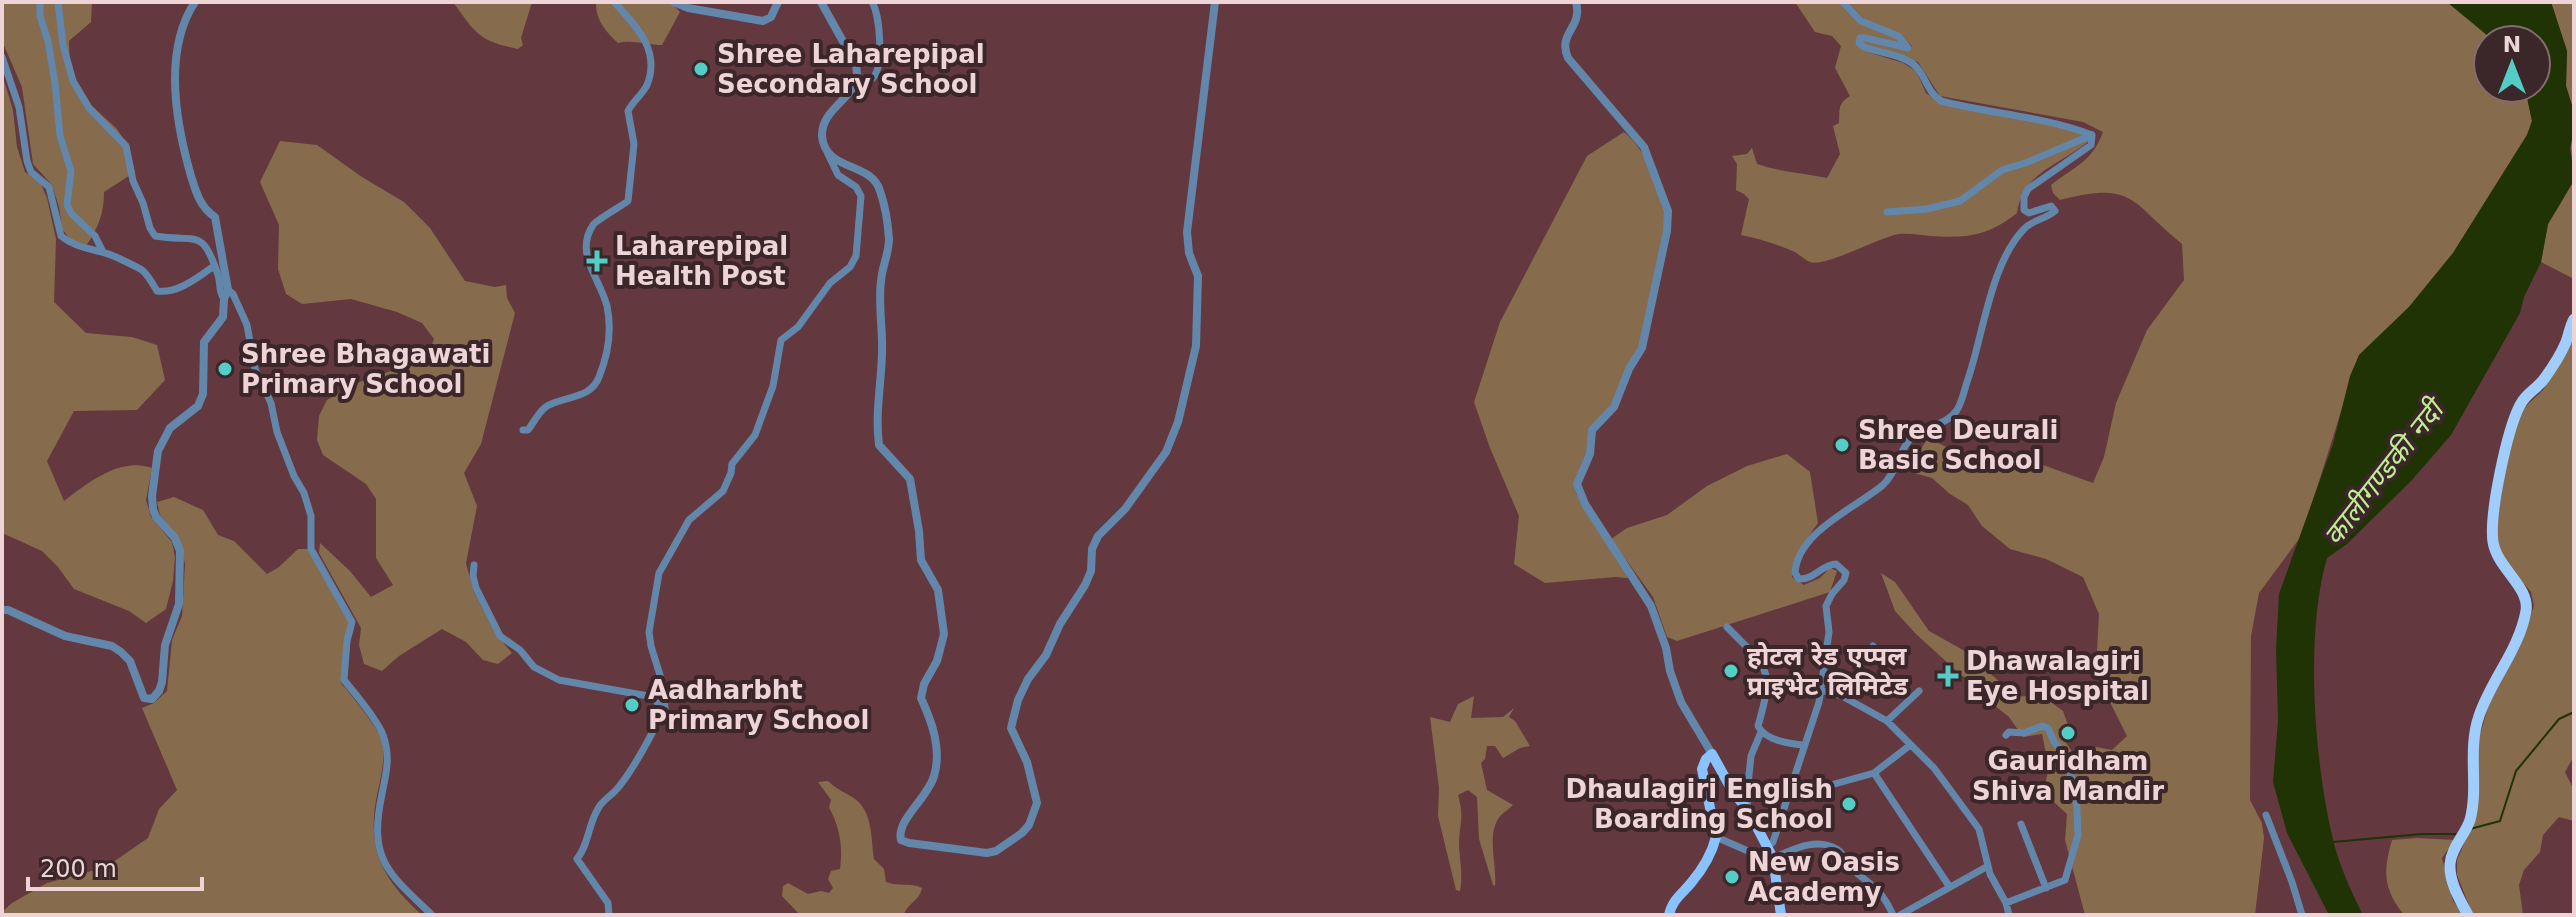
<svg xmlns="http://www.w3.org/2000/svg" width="2576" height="917" font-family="'DejaVu Sans','Noto Sans Devanagari',sans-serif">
	<rect width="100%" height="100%" fill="#63393f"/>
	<path fill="#866b4c" d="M2,2H92L91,22L69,41L70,70L92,106L117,129L129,148L135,172L104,192C104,214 98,228 86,246L70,239L62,229L59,207L52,185L33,164L22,87L2,41Z
		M453,2H532L521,38L523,45L518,49C479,41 476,34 453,2Z
		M596,2H671L680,12L662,45C648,45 631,39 618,43C606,32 595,19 596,2Z
		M1795,2H1840C1857,26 1872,28 1898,39L1901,46L1881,38L1857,36L1868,52L1903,63L1916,71L1926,93L1937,101L2022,116L2087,135L2088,142C2058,166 2023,172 2017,213C1987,237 1966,238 1930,236C1920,235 1908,233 1899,234C1877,238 1827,267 1810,262C1805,260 1800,255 1795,252C1777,244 1760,239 1741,235L1749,199L1744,194L1736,190L1737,164L1732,156L1747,154L1752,148L1757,164C1780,172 1803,173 1827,178L1840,154L1833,126L1839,123C1840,110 1837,104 1850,96L1835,68L1841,46L1832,36L1815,32Z
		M1848,2H2447L2493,40H2488V88H2525L2532,121L2527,135L2453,253L2409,307L2359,355L2302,535L2259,593L2251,636L2250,800L2262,823L2264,838L2255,915H2085L2065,840L2067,814L2043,792L2049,768L2042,734L2023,737L2009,717L1994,705L1986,684L1962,676L1916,634L1895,611L1881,573L1895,582L1929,631L1963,650L2016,696L2044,697L2063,711L2068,725L2058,730L2076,758L2096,747L2112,750L2127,736L2109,700L2097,651L2099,614L2083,577L2046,559L2010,549L1982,526L1968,505L1950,494L1932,478L1907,471L1928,438L1963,455L2043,465L2093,483L2104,457L2116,403L2147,330L2184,280L2182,244C2129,201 2135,181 2060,200L2053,193L2051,185C2075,166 2092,162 2103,132L2083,122L1940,96L1918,62L1862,43L1864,40C1879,43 1894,50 1909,50L1912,46L1900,35L1867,22Z
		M2551,2H2574V112L2566,86L2567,51Z
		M2,74L13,110L17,147L25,172L41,184L47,198L56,239L54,302L86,333L132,337L157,345L165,380L137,410L74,411L47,461L64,501C89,482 120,457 152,468L146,500L151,517L172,542L175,557L173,581L166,609L146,623L129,611L74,589L58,567L42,551L2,533Z
		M2574,130V279L2541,262L2548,224L2564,197L2572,157L2570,141Z
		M1624,132C1647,150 1663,193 1666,222L1639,347L1617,398L1590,429L1589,448L1575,484L1576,493L1583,506L1629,576L1627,578L1615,577L1545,583L1514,564L1519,516L1490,448L1474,402L1500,322L1587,156Z
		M280,141L317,145L362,177L404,202L430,228L465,281L495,287L506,285L507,298L515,313L481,444L464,473L477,506L466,563L473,590L495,633L512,653L498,664L483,660L466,642L442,629L399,656L382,671L364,664L359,645L361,628L319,553L320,543L350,571L371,597L393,585L376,558V499L366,484L323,455L317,440L319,416L327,400L354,384L427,358L434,339L422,323L397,312L351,299L302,304L286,294L278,269L279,225L260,182Z
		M2571,342H2574V756L2565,772L2572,786L2574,821L2559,817L2543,835L2540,852L2524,870L2519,885L2523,915H2473L2457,875V860L2472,825L2479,738L2489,704L2520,647L2534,606L2531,592L2501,556L2496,531L2504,478L2512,437L2524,408L2543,390Z
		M1787,454L1810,472L1818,523C1806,540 1794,556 1792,577L1804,585L1820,578L1830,568L1837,571L1830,592L1677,641L1667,637L1653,597L1611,539L1627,528L1667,515L1707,486L1747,466Z
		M174,497L203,510L218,535L234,541L267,574L279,567L298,549H309L349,623L341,683C350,693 377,727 381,738C387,758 380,780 376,800C367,853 385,881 422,915H2V912L12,903L47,883L106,867L148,838L159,809L177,790L142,708L154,703L167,691L172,640L182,616L185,564L180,540L160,515L157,502Z
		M1474,696L1471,718L1503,717L1514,708L1509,717L1515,721L1530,746L1520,748L1503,758L1495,746H1487L1485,759L1481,763L1487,790L1513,805C1508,810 1502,813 1498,819C1487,838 1497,865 1495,886L1493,885L1479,839L1477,797L1468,790L1458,795C1465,820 1459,823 1459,846C1460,861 1463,875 1460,891L1456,890L1438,816L1439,788L1430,717L1450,722L1458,704Z
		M828,781C837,790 845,792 855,799C873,812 871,840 874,859L884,869L886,882C898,887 911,882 922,888C919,902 907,903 904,915H800L782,896L783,886L788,883L808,894L821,891L829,893L833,888L828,879L831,871L840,869C843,846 840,828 829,807L831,800L818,782Z
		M2417,838L2455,840L2442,858L2453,901L2464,915H2404C2383,888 2383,872 2392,840Z"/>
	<path fill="#1f3304" d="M2447,2H2551L2567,51L2566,86L2574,112V130L2570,149L2573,168L2572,184L2548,224L2541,262L2524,297L2520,313L2451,435L2412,480L2347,544L2327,558C2305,632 2314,759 2332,835C2338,863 2350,889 2363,915H2329L2287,833L2273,782L2278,721L2276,649L2279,594L2333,444L2350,376L2359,355L2409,307L2453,253L2527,135L2532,121L2525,88H2536V40H2493Z"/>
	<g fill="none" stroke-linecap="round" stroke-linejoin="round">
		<path stroke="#1f3304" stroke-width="2" d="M2470,829L2500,821L2516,771L2559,719L2574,712
			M2333,842L2422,834H2456"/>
		<path stroke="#6387ab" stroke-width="7" d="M40,2V16L48,41L55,83L60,136L71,171L67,205L71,213L95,236L103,252
			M58,2L63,45L73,81L89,108L126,146L133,181L143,203L150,228L155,236C196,243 202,226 218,275C221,284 218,291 224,299
			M2,57L19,107L27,161L31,172L49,187L61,236C76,248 90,248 108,254C113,255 137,267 142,270C148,275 153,284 157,291C178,294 198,277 214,266
			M855,85C862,84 868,83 873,78C884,66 880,15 872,2
			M1887,212L1927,209L1960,201L2002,170L2028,162L2092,135
			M228,290L233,294L247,325L255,369L271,403L277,432L294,476L304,493L311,516V549L352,622L347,641L344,680C354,692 378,721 383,735C391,757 386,773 382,794C368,860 388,873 432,915
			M523,430H528C534,422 539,411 547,406C564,396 591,399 599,377C608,355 612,330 607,306C600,278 574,254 593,225C596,220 620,207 628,201L634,144L628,111C633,101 642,95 647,85C661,50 636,26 614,2
			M474,565L473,576L476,588L500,636L520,650L534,667L559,680L648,696L656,700L662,712L665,709L663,685L651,646L649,632L659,573L689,520L723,491L731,473L732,464L755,435L773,386L781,340L798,327L830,283L850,267L856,256L861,196L856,187L838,175L828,154
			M1727,627C1768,669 1775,667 1758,726C1765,740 1789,744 1803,745
			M1821,690L1842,696L1887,721L1934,768L1979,829L1990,874L2006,903
			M1842,696L1873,646
			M1887,721L1919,691
			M2006,735L2009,732L2024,733L2042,726L2048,728L2054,742L2067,755L2070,774L2076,787L2078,835L2065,880L2006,903L2009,915
			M1874,773L1949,886
			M1788,797L1874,773L1909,746
			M1748,810L1747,794L1751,756L1761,732
			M2266,815L2292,882L2302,915
			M2021,824L2046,888
			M1716,837L1748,851
			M1767,847L1773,842L1819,702L1829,632L1826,606L1832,594L1844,580L1846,573L1836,564C1821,565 1814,580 1799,579L1795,573C1797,532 1857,507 1883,485C1897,472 1898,452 1911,438C1924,424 1946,427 1957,410C1962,402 1964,391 1967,382C1983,337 1990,264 2024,229C2032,220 2046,219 2055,211L2051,206L2029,213L2024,210V197L2028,189L2091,145L2092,135C2043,116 1991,114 1941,101C1928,92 1927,81 1918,69C1908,55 1879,53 1864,47L1859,43L1860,38H1866L1908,48L1898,36L1861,21L1843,2
			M1773,858C1792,850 1817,836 1838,850C1846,856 1850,867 1858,874C1876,888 1883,893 1893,915
			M609,915L608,903L577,859C589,844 588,824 599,807C604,799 611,796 617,789C633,770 652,735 662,712
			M1900,915L1988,866"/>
		<path stroke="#6387ab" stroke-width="8" d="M674,2L688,8L763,21L771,17L778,2
			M821,2L855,63C867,96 821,104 822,136C825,172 871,161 880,191C885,205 888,224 889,239C889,253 882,267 881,281C878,305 883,330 882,354C881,385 875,414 879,445L910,479L919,531L921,560L938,590L944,634L937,661L924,684L921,698C932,722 942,749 934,776C928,798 896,820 901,840L909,843L987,853L996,851L1022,833L1029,825L1037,803L1027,762L1011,728L1018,700L1028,679L1046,655L1060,624L1085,585L1091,571L1092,549L1098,536L1125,509L1166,452L1178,422L1196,346L1198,276L1189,253L1187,232L1215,2
			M1576,2C1583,29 1557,32 1568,58L1644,147L1668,211L1667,231L1642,348L1629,369L1614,407L1592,430L1590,454L1577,484L1585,504L1651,606L1666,648L1670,671L1681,702L1712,754
			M2,610H8L65,636L112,646L121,652L130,661L144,698L152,699L159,691L162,682L165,645L179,604L180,551L175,538L156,517L153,509L152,496L158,451L170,428L198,406L203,394L204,342L223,317L224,299L228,290L215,217C200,207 196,192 191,176C176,124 163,50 195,2"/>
		<path stroke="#89c2fe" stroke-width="10" d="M1669,915C1672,900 1682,894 1691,883C1702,870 1712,853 1716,837L1702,769L1706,759L1712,754L1733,792L1748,810L1773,858L1781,915"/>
		<path stroke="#a0cdfc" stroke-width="11" d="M2468,915C2460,900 2449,882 2450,864C2451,848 2465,835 2470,820C2479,787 2467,750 2479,716C2491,680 2519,650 2526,611C2530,587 2497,568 2493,542C2489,514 2507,430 2520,405C2526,393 2537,389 2544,379C2552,368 2561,354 2566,342C2569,334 2570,326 2574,319"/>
	</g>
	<g fill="#54cdc7" stroke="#3b272a" stroke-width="3">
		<circle cx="701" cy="69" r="8"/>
		<path d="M593 249h8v8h8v8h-8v8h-8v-8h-8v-8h8z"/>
		<circle cx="225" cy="369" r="8"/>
		<circle cx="1842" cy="445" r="8"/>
		<circle cx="1731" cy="671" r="8"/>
		<path d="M1944 664h8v8h8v8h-8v8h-8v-8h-8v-8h8z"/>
		<circle cx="632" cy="705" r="8"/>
		<circle cx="2068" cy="733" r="8"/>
		<circle cx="1849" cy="804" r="8"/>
		<circle cx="1732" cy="877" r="8"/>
	</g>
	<g text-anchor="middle" stroke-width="8" stroke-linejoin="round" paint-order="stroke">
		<g font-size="26" font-weight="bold" fill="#efd4d7" stroke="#3b272a" text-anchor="start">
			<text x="717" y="63">Shree Laharepipal<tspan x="717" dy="30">Secondary School</tspan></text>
			<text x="615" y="255">Laharepipal<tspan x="615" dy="30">Health Post</tspan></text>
			<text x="241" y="363">Shree Bhagawati<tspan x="241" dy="30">Primary School</tspan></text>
			<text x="1858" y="439">Shree Deurali<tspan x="1858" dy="30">Basic School</tspan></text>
			<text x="1747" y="665">होटल रेड एप्पल<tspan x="1747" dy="30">प्राइभेट लिमिटेड</tspan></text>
			<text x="1966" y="670">Dhawalagiri<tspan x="1966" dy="30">Eye Hospital</tspan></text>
			<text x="648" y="699">Aadharbht<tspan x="648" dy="30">Primary School</tspan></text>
			<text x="2068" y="770" text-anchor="middle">Gauridham<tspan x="2068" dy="30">Shiva Mandir</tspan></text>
			<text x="1833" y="798" text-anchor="end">Dhaulagiri English<tspan x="1833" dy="30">Boarding School</tspan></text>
			<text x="1748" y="871">New Oasis<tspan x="1748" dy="30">Academy</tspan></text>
		</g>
		<g font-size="28" font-style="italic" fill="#c0ec94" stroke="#3b272a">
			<text transform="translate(2383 473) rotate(-52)" y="10">कालीगण्डकी नदी</text>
		</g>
	</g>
	<rect width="2576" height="917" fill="none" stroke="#efd4d7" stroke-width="8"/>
	<g transform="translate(2512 64)"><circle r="38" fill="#3b272a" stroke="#836c6f" stroke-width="2"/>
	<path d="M0-6L14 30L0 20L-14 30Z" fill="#54cdc7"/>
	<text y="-12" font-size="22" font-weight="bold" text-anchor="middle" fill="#efd4d7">N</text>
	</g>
	<path d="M28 877v12h174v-12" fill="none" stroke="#efd4d7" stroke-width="4"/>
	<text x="40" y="877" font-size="24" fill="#efd4d7" stroke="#3b272a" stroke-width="6" paint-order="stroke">200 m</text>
</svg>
